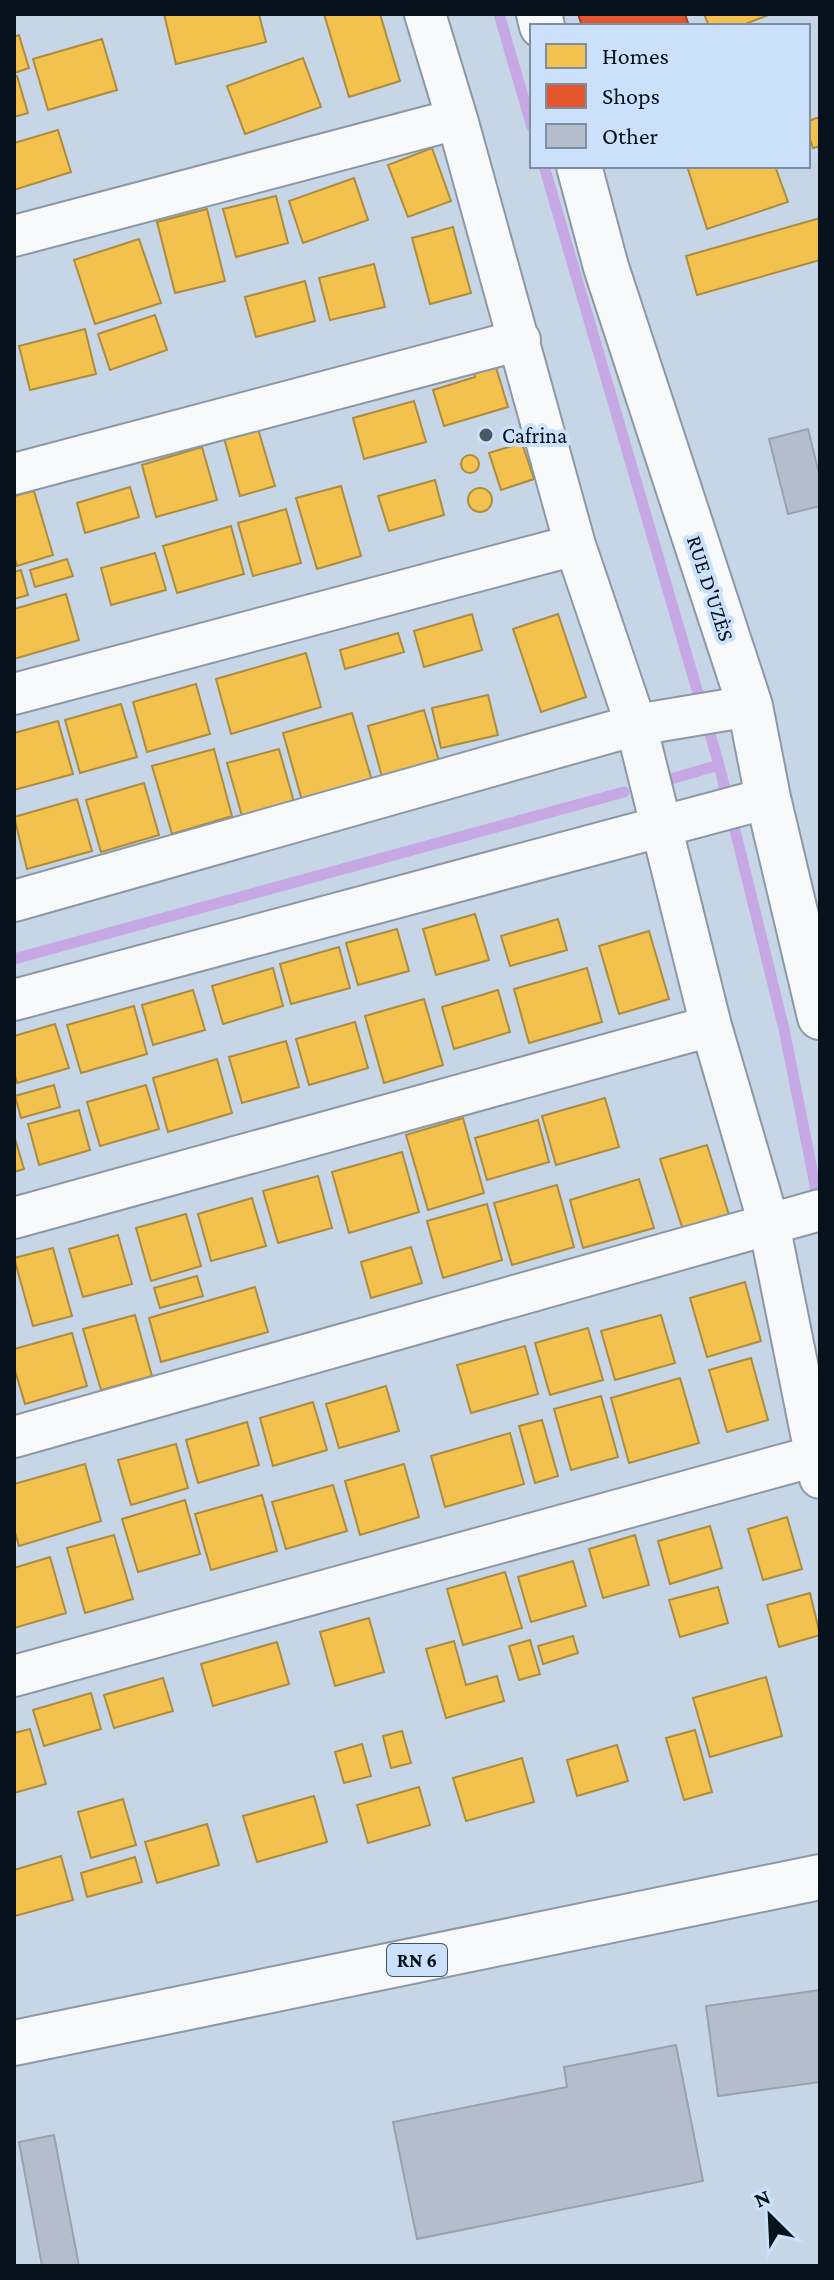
<svg xmlns="http://www.w3.org/2000/svg" width="834" height="2280" font-family="'Crimson Pro',serif">
	<rect width="100%" height="100%" fill="#c7d6e7"/>
	<path fill="#f2c14e" stroke="#ac8c3f" stroke-width="2" d="M164,14H259L266,42L176,64Z
		M324,14H380L400,81L349,97Z
		M704,14H771L740,26H709Z
		M19,35L29,68L14,73V37Z
		M102,39L117,90L48,110L33,59Z
		M303,58L321,107L245,134L227,86Z
		M17,76L28,113L14,117V77Z
		M820,117V146L813,148L808,133V121Z
		M58,130L71,172L14,190V143Z
		M432,148L451,201L408,217L388,165Z
		M687,166H775L788,202L707,229Z
		M354,178L368,220L303,243L289,201Z
		M276,196L288,243L236,257L223,209Z
		M207,209L225,281L175,293L157,222Z
		M820,218V260L697,295L686,256Z
		M453,227L471,293L430,304L412,238Z
		M139,239L161,303L95,324L74,260Z
		M374,264L385,307L330,320L319,278Z
		M305,281L315,321L256,337L245,297Z
		M155,315L167,350L110,370L98,334Z
		M85,329L96,374L30,390L19,346Z
		M495,364L508,407L444,426L433,390L475,377L473,370Z
		M414,401L426,442L364,459L353,418Z
		M258,429L275,486L240,496L224,438Z
		M522,443L534,479L501,490L489,453Z
		M202,447L217,500L156,517L142,465Z
		M461 464a9 9 0 1 1 18 0a9 9 0 1 1-18 0Z
		M435,480L444,515L389,531L378,496Z
		M341,486L361,556L317,569L296,498Z
		M130,487L139,517L85,533L77,503Z
		M468 500a12 12 0 1 1 24 0a12 12 0 1 1-24 0Z
		M34,491L53,555L17,566L14,556V496Z
		M286,509L301,563L253,576L238,523Z
		M231,526L244,574L177,593L163,546Z
		M155,553L166,590L111,605L101,568Z
		M67,559L73,576L35,587L30,570Z
		M21,570L28,595L14,599V572Z
		M66,594L79,640L14,659V609Z
		M472,614L482,650L424,667L414,631Z
		M558,614L586,697L541,712L513,629Z
		M398,633L404,652L345,669L340,650Z
		M306,653L321,707L231,734L216,679Z
		M196,684L210,734L147,752L133,702Z
		M488,695L498,735L441,748L432,708Z
		M121,704L137,757L80,773L65,720Z
		M424,710L441,768L384,784L368,726Z
		M352,713L373,784L303,804L283,733Z
		M58,721L73,774L14,790V733Z
		M214,749L232,816L172,834L152,766Z
		M279,749L294,802L242,816L227,763Z
		M144,783L159,835L101,852L86,800Z
		M77,799L92,851L27,869L14,817Z
		M475,914L489,960L436,975L423,929Z
		M558,919L567,950L510,966L501,936Z
		M397,929L409,971L358,985L346,943Z
		M649,931L669,999L619,1014L599,946Z
		M339,947L350,988L291,1004L280,964Z
		M273,968L283,1006L223,1024L212,986Z
		M587,968L602,1022L529,1043L514,989Z
		M193,990L205,1030L153,1045L142,1005Z
		M498,990L510,1032L454,1049L442,1007Z
		M424,999L443,1065L384,1083L365,1016Z
		M134,1006L147,1054L81,1073L67,1025Z
		M355,1022L368,1068L309,1085L296,1039Z
		M55,1024L69,1068L17,1083L14,1071V1036Z
		M286,1041L299,1087L242,1103L229,1057Z
		M217,1059L232,1113L168,1132L153,1078Z
		M54,1085L60,1107L21,1118L15,1096Z
		M146,1085L159,1129L100,1146L87,1102Z
		M605,1098L619,1147L556,1165L542,1116Z
		M79,1110L90,1150L39,1165L28,1124Z
		M463,1118L484,1193L428,1210L406,1135Z
		M538,1120L549,1162L487,1180L475,1138Z
		M14,1135L24,1169L14,1172Z
		M707,1145L731,1221L685,1236L660,1159Z
		M402,1152L419,1212L349,1233L332,1172Z
		M318,1176L332,1228L278,1243L263,1191Z
		M639,1179L654,1228L583,1248L570,1200Z
		M557,1185L574,1247L512,1265L494,1203Z
		M252,1198L266,1246L211,1261L198,1214Z
		M487,1204L502,1260L443,1278L427,1221Z
		M186,1214L201,1266L151,1281L136,1228Z
		M118,1235L132,1284L83,1297L69,1249Z
		M411,1247L422,1283L371,1298L361,1262Z
		M53,1248L72,1316L33,1326L14,1258Z
		M197,1276L203,1296L160,1308L154,1288Z
		M745,1282L761,1341L707,1357L690,1298Z
		M255,1287L268,1332L161,1362L149,1318Z
		M135,1315L152,1376L101,1390L83,1329Z
		M661,1315L675,1363L615,1380L601,1331Z
		M588,1328L603,1380L550,1395L535,1343Z
		M72,1333L87,1386L25,1404L14,1367V1349Z
		M525,1346L538,1394L471,1413L457,1365Z
		M751,1358L768,1420L727,1432L709,1370Z
		M680,1378L699,1443L629,1463L611,1398Z
		M386,1386L399,1431L339,1448L326,1404Z
		M601,1396L618,1457L571,1470L554,1409Z
		M313,1402L327,1450L273,1466L260,1418Z
		M542,1420L558,1476L535,1483L519,1426Z
		M247,1422L259,1465L198,1483L186,1440Z
		M510,1433L524,1484L445,1507L431,1456Z
		M176,1444L188,1488L131,1505L118,1460Z
		M85,1464L101,1521L19,1546L14,1529V1484Z
		M404,1464L419,1517L360,1535L345,1481Z
		M333,1485L347,1531L286,1549L272,1502Z
		M262,1495L277,1551L211,1570L195,1514Z
		M185,1500L200,1554L138,1572L122,1519Z
		M787,1517L802,1569L763,1580L748,1529Z
		M710,1526L722,1568L670,1584L658,1541Z
		M114,1535L133,1599L85,1613L67,1548Z
		M635,1535L649,1585L603,1598L589,1549Z
		M50,1557L66,1613L14,1628V1568Z
		M573,1561L586,1606L531,1622L518,1577Z
		M505,1572L522,1628L463,1645L447,1589Z
		M718,1587L728,1623L680,1637L669,1600Z
		M810,1593L820,1635L779,1647L767,1605Z
		M369,1618L384,1672L335,1686L320,1632Z
		M573,1636L578,1653L543,1664L538,1646Z
		M530,1640L540,1674L519,1680L509,1646Z
		M454,1641L466,1685L497,1676L504,1701L446,1718L426,1649Z
		M277,1642L289,1684L213,1706L201,1664Z
		M766,1677L782,1736L710,1757L693,1698Z
		M163,1678L173,1711L114,1728L104,1695Z
		M91,1693L101,1729L44,1746L33,1710Z
		M30,1729L46,1784L14,1793V1733Z
		M695,1730L712,1792L684,1800L666,1738Z
		M402,1731L411,1763L391,1768L383,1736Z
		M362,1744L371,1776L344,1783L335,1752Z
		M617,1745L628,1781L577,1796L567,1760Z
		M522,1758L534,1802L466,1821L453,1778Z
		M419,1787L430,1825L368,1843L357,1805Z
		M314,1796L327,1842L257,1862L243,1816Z
		M123,1799L136,1845L91,1858L78,1812Z
		M207,1824L219,1865L157,1883L145,1842Z
		M61,1856L73,1900L15,1916L14,1870Z
		M135,1857L142,1882L87,1897L81,1873Z"/>
	<path fill="#e4572e" stroke="#a24229" stroke-width="2" d="M578,14H685L689,26H582Z"/>
	<g fill="none" stroke-linecap="round" stroke-linejoin="round">
		<path stroke="#c6a8e4" stroke-width="11" d="M499,14L532,127
			M544,166L719,765L784,1029L819,1205
			M674,778L719,765
			M14,959L624,792"/>
	</g>
	<path fill="#b5bdcc" stroke="#99a1af" stroke-width="2" d="M808,429L820,478V506L788,514L769,439Z
		M820,1990V2082L718,2096L706,2006Z
		M676,2045L703,2181L417,2239L393,2122L567,2087L564,2067Z
		M54,2135L79,2266H42L19,2142Z"/>
	<g fill="none" stroke-linecap="round" stroke-linejoin="round">
		<g stroke="#8d98a5" stroke-width="44">
			<path id="minor" d="M425,14L457,119L575,545L636,725L711,1026L769,1224L820,1478
				M14,236L457,119
				M14,474L520,340
				M14,694L575,545
				M14,901L636,725L750,706
				M14,1000L768,798
				M14,1218L711,1026
				M14,1437L820,1210
				M14,1676L815,1456"/>
		</g>
		<g stroke="#8d98a5" stroke-width="48">
			<path id="tertiary" d="M539,14L542,26
				M579,166L606,267L750,706L768,798L820,1017"/>
		</g>
		<g stroke="#8d98a5" stroke-width="48">
			<path id="primary" d="M14,2043L820,1877"/>
		</g>
		<use href="#minor" stroke="#f7f9fb" stroke-width="40"/>
		<use href="#tertiary" stroke="#f7f9fb" stroke-width="44"/>
		<use href="#primary" stroke="#f7f9fb" stroke-width="44"/>
	</g>
	<circle fill="#4b5763" stroke="#cbe1fb" stroke-width="3" cx="486" cy="435" r="8"/>
	<g text-anchor="middle" stroke-width="8" stroke-linejoin="round" paint-order="stroke">
		<rect fill="#cbe1fb" stroke="#42505f" stroke-width="2" x="387" y="1944" width="60" height="32" rx="6"/>
		<g font-size="20" font-weight="bold" fill="#08121c">
			<text x="417" y="1967">RN 6</text>
		</g>
		<g font-size="22" fill="#08121c" stroke="#cbe1fb" text-anchor="start">
			<text x="502" y="443">Cafrina</text>
		</g>
		<g font-size="22" fill="#08121c" stroke="#cbe1fb">
			<text transform="translate(711 588) rotate(72)" y="8">RUE D'UZÈS</text>
		</g>
	</g>
	<rect width="834" height="2280" fill="none" stroke="#08121c" stroke-width="32"/>
	<rect x="530" y="24" width="280" height="144" fill="#cbe1fb" stroke="#7d8ea2" stroke-width="2"/>
	<rect x="546" y="44" width="40" height="24" fill="#f2c14e" stroke="#7d8ea2" stroke-width="2"/>
	<text x="602" y="64" font-size="24" fill="#08121c">Homes</text>
	<rect x="546" y="84" width="40" height="24" fill="#e4572e" stroke="#7d8ea2" stroke-width="2"/>
	<text x="602" y="104" font-size="24" fill="#08121c">Shops</text>
	<rect x="546" y="124" width="40" height="24" fill="#b5bdcc" stroke="#7d8ea2" stroke-width="2"/>
	<text x="602" y="144" font-size="24" fill="#08121c">Other</text>
	<g transform="translate(770 2216) rotate(336)" stroke="#cbe1fb" stroke-width="6" paint-order="stroke">
	<path d="M0-6L14 30L0 20L-14 30Z" fill="#08121c"/>
	<text y="-12" font-size="22" font-weight="bold" text-anchor="middle" fill="#08121c">N</text>
	</g>
</svg>
